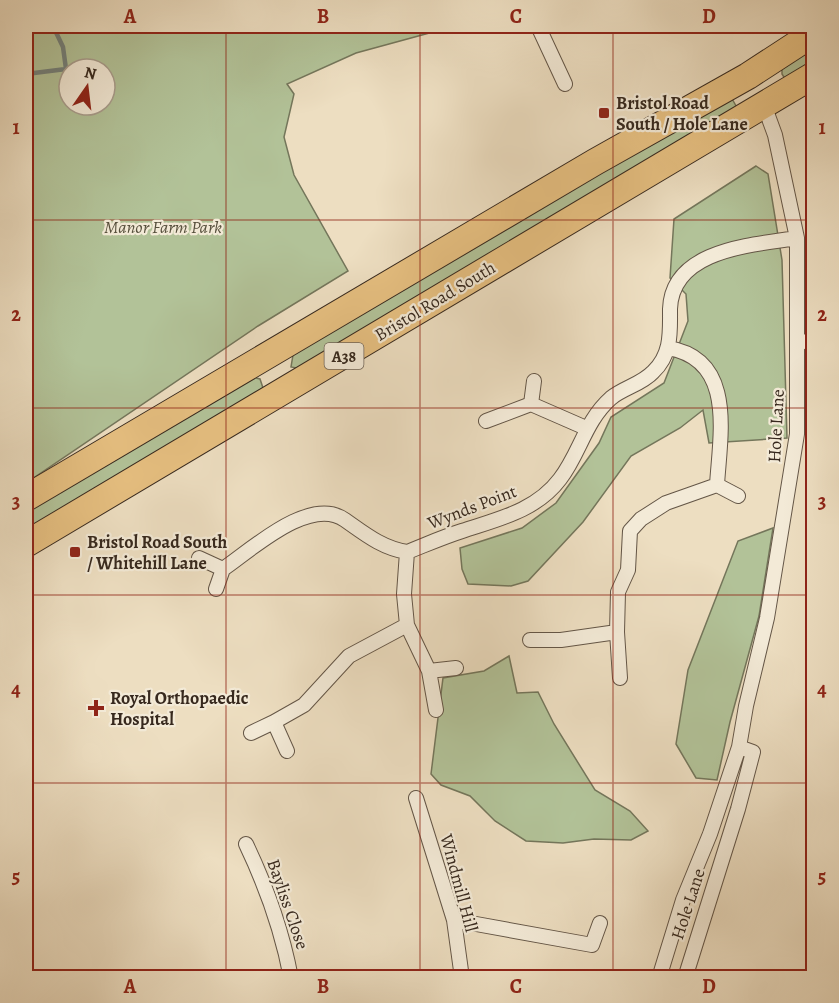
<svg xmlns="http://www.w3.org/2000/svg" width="839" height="1003" font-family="Alegreya,serif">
	<rect width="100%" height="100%" fill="#eddec1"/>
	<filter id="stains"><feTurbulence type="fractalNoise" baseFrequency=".00333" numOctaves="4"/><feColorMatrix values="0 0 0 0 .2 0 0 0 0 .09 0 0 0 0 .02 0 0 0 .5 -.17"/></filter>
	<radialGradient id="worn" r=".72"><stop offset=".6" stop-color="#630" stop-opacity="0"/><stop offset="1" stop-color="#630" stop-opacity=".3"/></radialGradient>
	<path fill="#b2c298" stroke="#74765b" stroke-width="1.5" fill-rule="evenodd" d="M26,26H455L356,53L287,84L294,94L284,137L294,175L348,271L258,326L26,483ZM69,69H105V105H69Z
		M813,41V67L787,82L782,74V64Z
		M731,97L740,113L307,370L291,367L293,355L311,336Z
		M756,166L768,174L782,260L787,438L709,443L703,410L680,428L631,456L583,522L528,581L511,586L468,584L462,569L460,548L522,528L556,503L599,443L611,417L664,383L688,321L686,294L670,278L674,219Z
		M252,377L260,379L263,388L26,536V511Z
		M773,528L759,616L730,722L717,780L696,778L676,744L688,670L738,541Z
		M509,656L517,693L538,692L554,724L595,790L630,811L648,831L631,840L594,839L563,843L526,841L495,821L470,796L441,785L431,774L443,678L484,671Z"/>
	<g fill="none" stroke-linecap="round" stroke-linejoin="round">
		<path stroke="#73817c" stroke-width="4.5" d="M26,74L66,69L63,47L53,26"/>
		<g stroke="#645647" stroke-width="16">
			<path id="street" d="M538,26L565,84
				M797,343L814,340
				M531,404L534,381
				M486,421L531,404L586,428
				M717,485L738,496
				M407,552L404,594L407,625L429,671L436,710
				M199,558L223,569C251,550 310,495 345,520C365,534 382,548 407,552C425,545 443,537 462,531C498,519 536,511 560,479C580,453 585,421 611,398C623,388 642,384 653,372C672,354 670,332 670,309C672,249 753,245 797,238
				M216,589L223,569
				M617,632L620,678
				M530,640H561L617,632L618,592L628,570L630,531L641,519L666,503L717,485C720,435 736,359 668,348
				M429,671L456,668
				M251,733L274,722
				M287,751L274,722L304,705L349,656L407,625
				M416,798L454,920L462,978
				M246,844C267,888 282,930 291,978
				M454,920L592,945L600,923
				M659,978L683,900L710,834L739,747L746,706L767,618L797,434V238L775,135L764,105
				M685,978L738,809L753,752L739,747"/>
		</g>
		<g stroke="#37291e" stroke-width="28">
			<path id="highway" d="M26,498L595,162L748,76L814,33
				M26,544L814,75"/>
		</g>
		<use href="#street" stroke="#f3ead7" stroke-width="14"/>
		<use href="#highway" stroke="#e6bf80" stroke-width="26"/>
	</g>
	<path fill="none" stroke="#8f2418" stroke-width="1.5" stroke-opacity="0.55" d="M226,26V978M420,26V978M613,26V978M26,220H814M26,408H814M26,595H814M26,783H814"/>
	<g fill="#8f2418" stroke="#f3ead7" stroke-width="2">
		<rect x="598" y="107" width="12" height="12" rx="3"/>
		<rect x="69" y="546" width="12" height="12" rx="3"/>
		<path d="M93 699h6v6h6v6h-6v6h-6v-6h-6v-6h6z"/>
	</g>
	<g text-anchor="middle" stroke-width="4.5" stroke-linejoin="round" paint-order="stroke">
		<rect fill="#f3ead7" stroke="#6f6356" stroke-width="1.5" x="324.5" y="343" width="39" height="26" rx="4.5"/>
		<g font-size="16" font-weight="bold" fill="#37291e">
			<text x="344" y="362">A38</text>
		</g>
		<g font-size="18" font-weight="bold" fill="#37291e" stroke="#f3ead7" text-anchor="start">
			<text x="616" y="109">Bristol Road<tspan x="616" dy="21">South / Hole Lane</tspan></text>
			<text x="87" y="548">Bristol Road South<tspan x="87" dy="21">/ Whitehill Lane</tspan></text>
			<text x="110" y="704">Royal Orthopaedic<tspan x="110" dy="21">Hospital</tspan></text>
		</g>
		<g font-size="18" font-style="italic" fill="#564f3c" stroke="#f3ead7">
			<text x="163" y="233">Manor Farm Park</text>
		</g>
		<g font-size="18" fill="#37291e" stroke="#f3ead7">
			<text transform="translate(435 301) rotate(-31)" y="6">Bristol Road South</text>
			<text transform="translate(776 426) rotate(-87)" y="6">Hole Lane</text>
			<text transform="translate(472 507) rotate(-21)" y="6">Wynds Point</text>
			<text transform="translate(459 883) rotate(75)" y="6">Windmill Hill</text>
			<text transform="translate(288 904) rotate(71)" y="6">Bayliss Close</text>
			<text transform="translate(688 904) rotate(-72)" y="6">Hole Lane</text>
		</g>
	</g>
	<rect width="839" height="1003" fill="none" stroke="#eddec1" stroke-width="66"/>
	<g transform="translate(87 87) rotate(14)"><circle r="28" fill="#f3ead7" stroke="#a89d8d" stroke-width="1.5"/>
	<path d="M0-4.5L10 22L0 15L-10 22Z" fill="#8f2418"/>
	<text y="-9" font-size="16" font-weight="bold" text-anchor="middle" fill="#37291e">N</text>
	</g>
	<rect x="33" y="33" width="773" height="937" fill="none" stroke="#8f2418" stroke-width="2"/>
	<g font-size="20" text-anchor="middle" font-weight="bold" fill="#8f2418">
		<text x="130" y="23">A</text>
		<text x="323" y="23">B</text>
		<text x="516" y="23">C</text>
		<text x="709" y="23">D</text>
		<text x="16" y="134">1</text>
		<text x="822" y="134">1</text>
		<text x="16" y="321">2</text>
		<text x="822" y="321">2</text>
		<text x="16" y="508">3</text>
		<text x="822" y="508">3</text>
		<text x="16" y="696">4</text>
		<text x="822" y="696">4</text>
		<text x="16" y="883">5</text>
		<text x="822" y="883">5</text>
		<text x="130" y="993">A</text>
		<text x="323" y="993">B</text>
		<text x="516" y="993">C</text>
		<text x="709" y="993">D</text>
	</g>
	<rect width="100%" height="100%" filter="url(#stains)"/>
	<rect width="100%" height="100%" fill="url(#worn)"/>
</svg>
